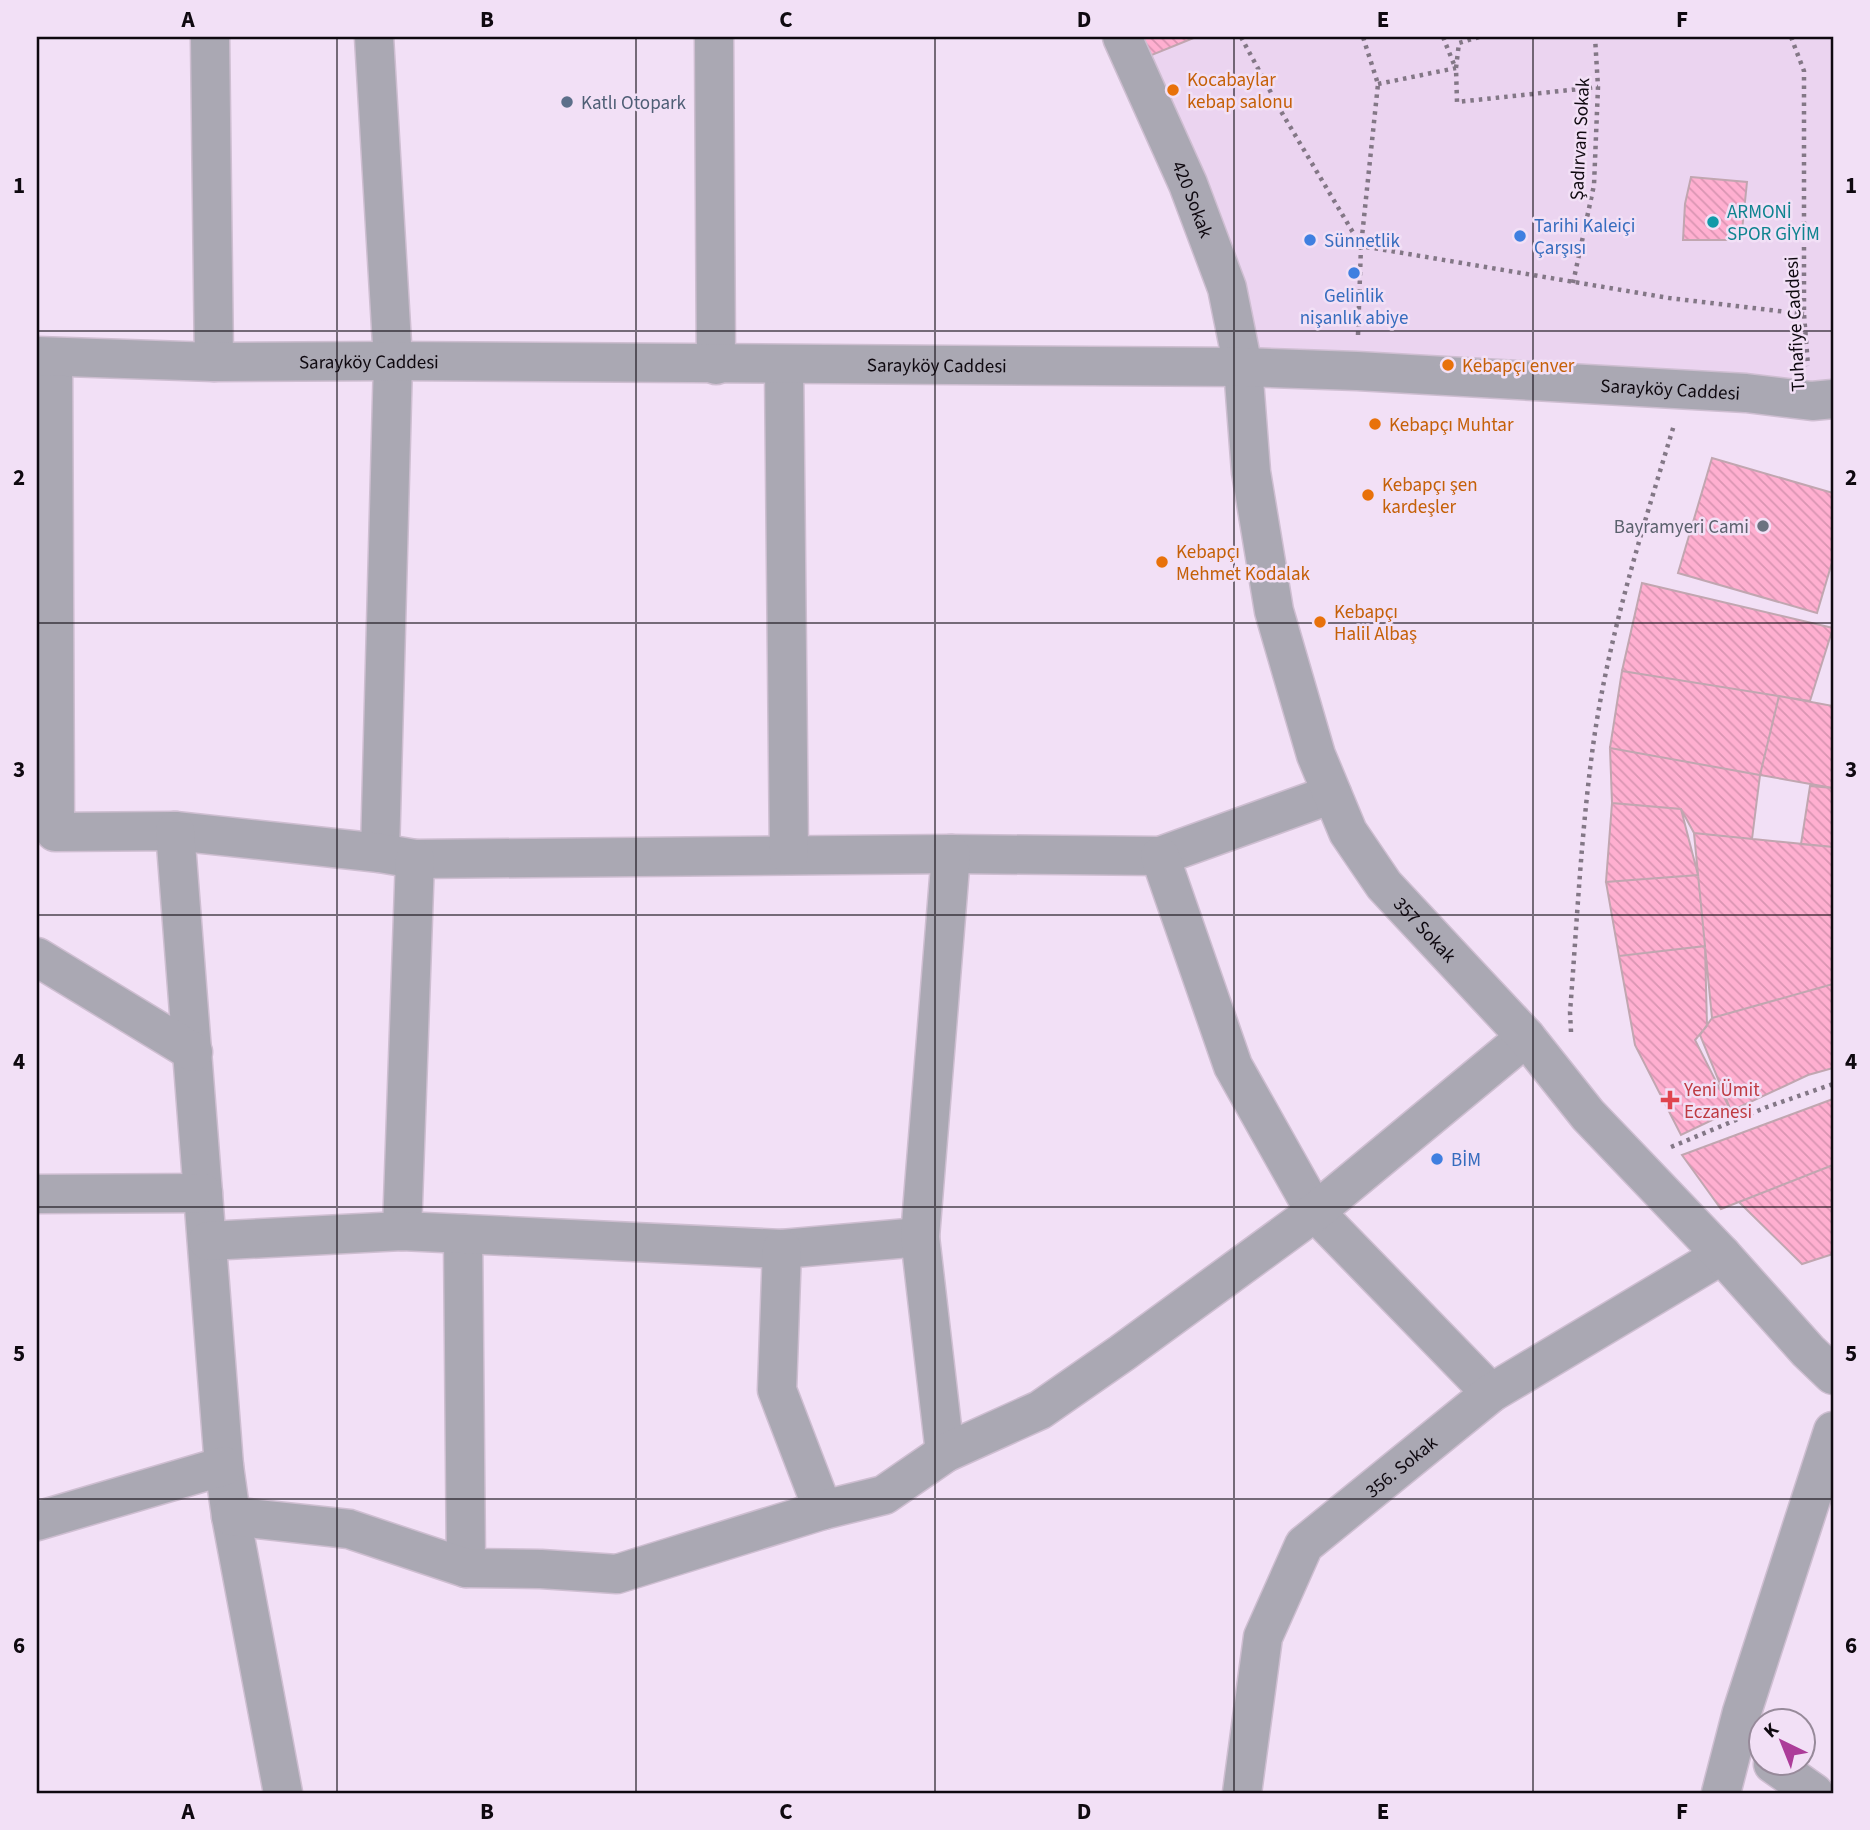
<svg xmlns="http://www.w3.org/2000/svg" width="1870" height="1830" font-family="'Source Sans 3',sans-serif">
	<defs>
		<pattern id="building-back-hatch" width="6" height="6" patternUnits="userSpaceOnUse" patternTransform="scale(1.75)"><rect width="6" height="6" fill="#ffafd0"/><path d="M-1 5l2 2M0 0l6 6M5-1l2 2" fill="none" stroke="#d995b2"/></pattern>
	</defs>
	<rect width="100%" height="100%" fill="#f2e0f6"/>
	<path fill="#ebd4f0" d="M1122,37H1833V398L1256,357Z"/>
	<path fill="url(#building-back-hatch)" stroke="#c1a6b0" stroke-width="2" d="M1137,37H1196L1142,59Z
		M1691,177L1747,182L1741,240H1683L1685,204Z
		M1712,458L1833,493V559L1817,613L1678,573Z
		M1642,583L1833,628L1810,701L1622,671Z
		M1622,671L1779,696L1760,775L1610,748Z
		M1779,696L1833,706V788L1760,775Z
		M1610,748L1760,775L1752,839L1694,833L1681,809L1612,803Z
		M1810,786L1833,788V847L1801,844Z
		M1612,803L1681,809L1698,875L1606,882Z
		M1694,833L1833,847V984L1712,1018Z
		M1698,875L1705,946L1619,956L1606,882Z
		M1705,946L1707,1026L1695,1040L1731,1111L1681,1135L1635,1045L1619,956Z
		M1833,984V1068L1808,1075L1731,1111L1700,1035L1712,1018Z
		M1833,1099V1165L1721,1209L1682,1155Z
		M1833,1165V1254L1802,1264L1739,1202Z"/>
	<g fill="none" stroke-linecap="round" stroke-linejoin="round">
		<g stroke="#cebed1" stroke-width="41">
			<g id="minor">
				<path d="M210,37L214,362"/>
				<path d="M374,37L393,361L380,853"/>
				<path d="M714,37L716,365"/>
				<path d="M53,357L55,832L175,831L380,853L415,859L951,854L1160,856L1332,794"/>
				<path d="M784,365L789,855"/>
				<path d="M175,831L224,1466L231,1516L283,1793"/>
				<path d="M1160,856L1233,1066L1315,1212L1491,1393"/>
				<path d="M37,957L193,1052"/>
				<path d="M37,1194L203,1193"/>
				<path d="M402,1231L415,859"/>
				<path d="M463,1234L466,1568"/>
				<path d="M208,1241L402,1231L782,1249L920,1237"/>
				<path d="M782,1249L777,1390L823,1510"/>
				<path d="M945,1453L920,1237L951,854"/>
				<path d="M231,1516L349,1529L466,1568L541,1569L617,1574L823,1510L884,1495L945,1453L1040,1410L1122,1353L1315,1212L1526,1037"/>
				<path d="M37,1521L224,1466"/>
				<path id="s1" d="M1242,1793L1263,1637L1304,1545L1491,1393L1722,1255"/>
			</g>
		</g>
		<g stroke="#cebed1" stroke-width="41">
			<g id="tertiary">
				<path id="s2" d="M1122,37L1188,184L1227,288L1243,367L1251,472L1274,611L1316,755L1348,832L1384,885L1526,1037L1588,1115L1722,1255L1808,1351L1833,1375"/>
				<path id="s3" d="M37,356L214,362L393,361L1243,367L1357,371L1746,393L1812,401L1833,399"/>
				<path d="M1773,1764L1814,1793"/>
				<path d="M1721,1793L1742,1712L1833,1431"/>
			</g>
		</g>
		<path stroke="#837786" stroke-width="4.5" stroke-dasharray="3.5 5" stroke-linecap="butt" d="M1241,37L1282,113L1361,246L1669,298L1804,314
			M1443,37L1455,67
			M1479,37L1459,43L1456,68L1457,102L1598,87
			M1791,37L1804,71V314L1808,366
			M1378,84L1456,68
			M1573,283L1594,185L1598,87L1595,37
			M1358,335L1361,246L1378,84L1363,37
			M1571,1032L1570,1012C1577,923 1581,834 1593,746C1608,637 1642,531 1674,425
			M1671,1147L1767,1107L1833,1084"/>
		<use href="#minor" stroke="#aaa8b3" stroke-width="38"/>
		<use href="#tertiary" stroke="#aaa8b3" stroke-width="38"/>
	</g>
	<path fill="none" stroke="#0f0910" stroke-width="2" stroke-opacity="0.55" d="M337,37V1793M636,37V1793M935,37V1793M1234,37V1793M1533,37V1793M37,331H1833M37,623H1833M37,915H1833M37,1207H1833M37,1499H1833"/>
	<g fill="#e8710a" stroke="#f2e0f6" stroke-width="2.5">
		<circle cx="1173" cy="90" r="7"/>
		<circle cx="1448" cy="365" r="7"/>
		<circle cx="1375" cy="424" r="7"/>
		<circle cx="1368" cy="495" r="7"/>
		<circle cx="1162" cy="562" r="7"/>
		<circle cx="1320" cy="622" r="7"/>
	</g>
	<circle fill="#5c6f8a" stroke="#f2e0f6" stroke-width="2.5" cx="567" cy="102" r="7"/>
	<circle fill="#0f9aa8" stroke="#f2e0f6" stroke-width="2.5" cx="1713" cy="222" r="7"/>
	<g fill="#3f7fe0" stroke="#f2e0f6" stroke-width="2.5">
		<circle cx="1520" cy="236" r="7"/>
		<circle cx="1310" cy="240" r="7"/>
		<circle cx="1354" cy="273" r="7"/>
		<circle cx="1437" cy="1159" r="7"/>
	</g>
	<circle fill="#6b7280" stroke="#f2e0f6" stroke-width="2.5" cx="1763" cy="526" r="7"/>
	<path fill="#e0444e" stroke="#f2e0f6" stroke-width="2.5" d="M1666.5 1089.5h7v7h7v7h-7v7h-7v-7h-7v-7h7z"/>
	<g text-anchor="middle" stroke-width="5" stroke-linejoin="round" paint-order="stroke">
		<g font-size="19" fill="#c56008" stroke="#f2e0f6" text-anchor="start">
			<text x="1187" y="86">Kocabaylar<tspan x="1187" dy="22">kebap salonu</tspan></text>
			<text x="1462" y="372">Kebapçı enver</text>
			<text x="1389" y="431">Kebapçı Muhtar</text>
			<text x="1382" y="491">Kebapçı şen<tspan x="1382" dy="22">kardeşler</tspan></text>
			<text x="1176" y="558">Kebapçı<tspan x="1176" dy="22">Mehmet Kodalak</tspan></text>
			<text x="1334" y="618">Kebapçı<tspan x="1334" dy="22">Halil Albaş</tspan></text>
		</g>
		<g font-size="19" fill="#4e5e75" stroke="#f2e0f6" text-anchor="start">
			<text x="581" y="109">Katlı Otopark</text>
		</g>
		<g font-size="19" fill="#0f0910" stroke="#f2e0f6">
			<text transform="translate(1579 139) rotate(-87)" y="7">Şadırvan Sokak</text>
			<text dy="7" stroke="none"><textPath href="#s2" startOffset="177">420 Sokak</textPath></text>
			<text transform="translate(1794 324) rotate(-93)" y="7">Tuhafiye Caddesi</text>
			<text dy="7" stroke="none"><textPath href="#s3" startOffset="332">Sarayköy Caddesi</textPath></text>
			<text dy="7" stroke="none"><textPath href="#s3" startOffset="900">Sarayköy Caddesi</textPath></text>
			<text dy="7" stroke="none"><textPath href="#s3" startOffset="1634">Sarayköy Caddesi</textPath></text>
			<text dy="7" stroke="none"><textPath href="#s2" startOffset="957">357 Sokak</textPath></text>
			<text dy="7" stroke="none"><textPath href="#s1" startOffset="383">356. Sokak</textPath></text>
		</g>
		<g font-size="19" fill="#0d838f" stroke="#f2e0f6" text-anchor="start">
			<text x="1727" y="218">ARMONİ<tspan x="1727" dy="22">SPOR GİYİM</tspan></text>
		</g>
		<g font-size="19" fill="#366cbe" stroke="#f2e0f6" text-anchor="start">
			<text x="1534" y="232">Tarihi Kaleiçi<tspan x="1534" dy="22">Çarşısı</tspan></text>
			<text x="1324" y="247">Sünnetlik</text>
			<text x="1354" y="302" text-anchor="middle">Gelinlik<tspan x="1354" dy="22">nişanlık abiye</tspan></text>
			<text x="1451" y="1166">BİM</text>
		</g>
		<g font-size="19" fill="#5b616d" stroke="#f2e0f6" text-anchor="end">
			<text x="1749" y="533">Bayramyeri Cami</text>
		</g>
		<g font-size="19" fill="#be3a42" stroke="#f2e0f6" text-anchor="start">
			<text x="1684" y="1096">Yeni Ümit<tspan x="1684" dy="22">Eczanesi</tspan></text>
		</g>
	</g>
	<rect width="1870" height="1830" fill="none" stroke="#f2e0f6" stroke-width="77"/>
	<g transform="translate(1782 1742) rotate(317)"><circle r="33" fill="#f2e0f6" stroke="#978a9a" stroke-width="2"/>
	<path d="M0-5L12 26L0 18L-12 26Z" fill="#ac3c99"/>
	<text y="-10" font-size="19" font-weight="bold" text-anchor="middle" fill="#0f0910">K</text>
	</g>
	<rect x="38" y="38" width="1794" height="1754" fill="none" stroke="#0f0910" stroke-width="2.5"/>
	<g font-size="23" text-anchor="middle" font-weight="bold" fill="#0f0910">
		<text x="188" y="27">A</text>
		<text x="487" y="27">B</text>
		<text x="786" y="27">C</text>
		<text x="1084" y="27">D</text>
		<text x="1383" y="27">E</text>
		<text x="1682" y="27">F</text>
		<text x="19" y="193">1</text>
		<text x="1851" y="193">1</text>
		<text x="19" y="485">2</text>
		<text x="1851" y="485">2</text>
		<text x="19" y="777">3</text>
		<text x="1851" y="777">3</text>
		<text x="19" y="1069">4</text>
		<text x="1851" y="1069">4</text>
		<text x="19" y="1361">5</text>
		<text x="1851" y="1361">5</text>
		<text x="19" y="1653">6</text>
		<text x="1851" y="1653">6</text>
		<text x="188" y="1819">A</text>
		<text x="487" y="1819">B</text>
		<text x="786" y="1819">C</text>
		<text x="1084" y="1819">D</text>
		<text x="1383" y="1819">E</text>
		<text x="1682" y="1819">F</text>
	</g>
</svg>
